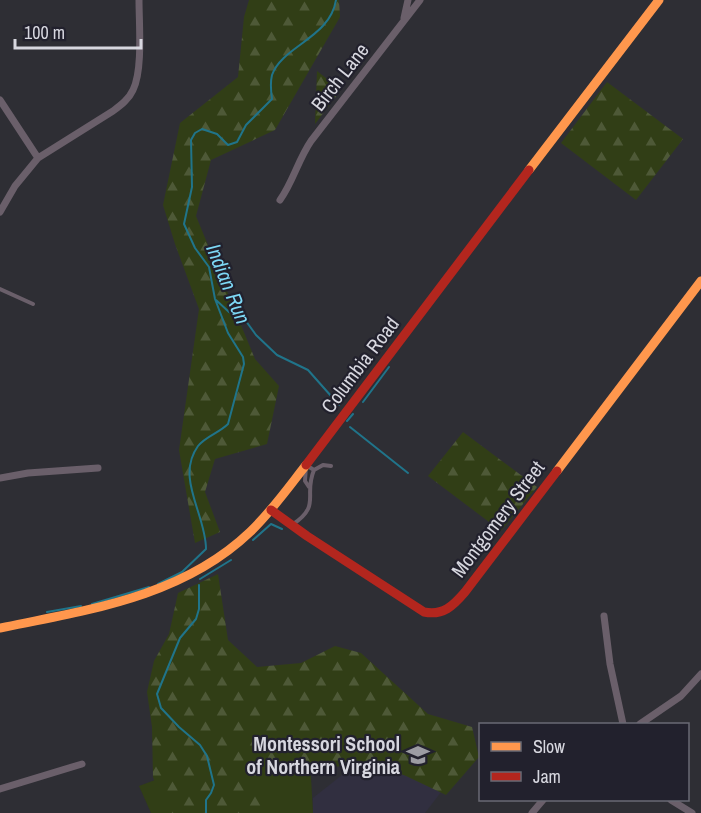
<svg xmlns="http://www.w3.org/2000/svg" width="701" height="813" font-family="'Archivo Narrow',sans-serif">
	<defs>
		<pattern id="forest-firs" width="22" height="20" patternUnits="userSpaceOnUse" patternTransform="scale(1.5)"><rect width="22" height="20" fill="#313e16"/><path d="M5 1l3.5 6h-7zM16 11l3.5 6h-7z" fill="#4e5937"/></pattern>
	</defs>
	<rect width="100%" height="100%" fill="#2e2e34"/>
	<path fill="#312f40" d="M471,753L425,813H313V798L366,756Z"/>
	<path fill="#313e16" d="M308,723L313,813H151L139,786Z"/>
	<path fill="url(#forest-firs)" d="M249,0H339L340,17L275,130L211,160L196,216L255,359L279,386L267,444L215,459L205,492L220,532L195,543L179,450L199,309L175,244L163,205L180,123L238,77L244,17Z
		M317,71L341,90L315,124Z
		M607,82L683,139L636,200L561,143Z
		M463,432L537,487L501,531L428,476Z
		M218,574L228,640L257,667L301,663L335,646L361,653L428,714L472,727L479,757L446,795L406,776L370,762L263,777L266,813H165L153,777L152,727L147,692L154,661L169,634L178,593Z"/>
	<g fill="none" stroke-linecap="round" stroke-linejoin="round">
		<path stroke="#20748a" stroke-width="2" d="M216,300L229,312L243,317L256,335L277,355L308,370L339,405
			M363,402L389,367
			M347,421L353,414
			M350,427L408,473
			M253,540L271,524L282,529
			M200,579L231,560
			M158,584L182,572L206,549C206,514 175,478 198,446C206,436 219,433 228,424L244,364L243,357L228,333L215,299L209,267L195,248L184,224L192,187L191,140L195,133L202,129L217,134L228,145L237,142L246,125L272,99C271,92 270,83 272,75C282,46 330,38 336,0
			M199,585V609L196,619L180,638L157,694L161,708L179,727L200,745L207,756L214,785L211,793L206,800V813
			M92,604L149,587
			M47,612L81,606"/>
		<path stroke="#6a5f6a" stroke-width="4" d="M0,289L33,304
			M309,487L305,481L306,465L314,470
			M292,525C322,505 303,496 314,470L323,465L331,466"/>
		<path stroke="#6a5f6a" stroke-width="7" d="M404,18L408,0
			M0,100L38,158
			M280,200C293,182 298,160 311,141L420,0
			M0,212L15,186L38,158L113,111C121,105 129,99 133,90C143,70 139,24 139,0
			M0,478L28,473L98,468
			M604,616L610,664L623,724
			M640,724L681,696L701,674
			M0,789L82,764
			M671,800L692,813
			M532,813L543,800"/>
		<path stroke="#ff974d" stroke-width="9" d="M529,170L659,0
			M557,471L701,281
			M0,628C88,610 182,597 250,532C271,512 288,488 306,465"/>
		<path stroke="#b3261e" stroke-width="9" d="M306,465L529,170
			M271,510L307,536L424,612C443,616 453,606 465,592L557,471"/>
	</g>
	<defs>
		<g id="school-bare" transform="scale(1.8)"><path d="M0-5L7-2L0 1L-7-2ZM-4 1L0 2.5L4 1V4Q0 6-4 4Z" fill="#9c9ca3" stroke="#22212d" stroke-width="2.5" paint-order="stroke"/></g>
	</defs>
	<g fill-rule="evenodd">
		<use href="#school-bare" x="418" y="755"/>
	</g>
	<g text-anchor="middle" stroke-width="4.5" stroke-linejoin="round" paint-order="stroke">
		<g font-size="20" fill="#d7d7df" stroke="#22212d">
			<text transform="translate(340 77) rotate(-52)" y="7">Birch Lane</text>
			<text transform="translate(360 365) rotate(-53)" y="7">Columbia Road</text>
			<text transform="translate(498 519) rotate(-53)" y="7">Montgomery Street</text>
		</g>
		<g font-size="20" font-weight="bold" fill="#d7d7df" stroke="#22212d" text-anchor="end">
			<text x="400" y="751">Montessori School<tspan x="400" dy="23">of Northern Virginia</tspan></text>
		</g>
		<g font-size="21" font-style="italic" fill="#7dd8f5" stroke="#22212d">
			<text transform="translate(228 284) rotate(68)" y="7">Indian Run</text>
		</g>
	</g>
	<rect x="479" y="723" width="210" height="78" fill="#22212d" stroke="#6a6a74" stroke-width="1.5"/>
	<rect x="491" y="742" width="30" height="9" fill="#ff974d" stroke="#6a6a74" stroke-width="1.5"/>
	<text x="533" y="753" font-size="18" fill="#d7d7df">Slow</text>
	<rect x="491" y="772" width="30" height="9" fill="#b3261e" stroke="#6a6a74" stroke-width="1.5"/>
	<text x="533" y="783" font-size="18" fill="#d7d7df">Jam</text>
	<path d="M15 39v9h126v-9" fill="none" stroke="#d7d7df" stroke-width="3"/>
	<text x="24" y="39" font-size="18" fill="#d7d7df" stroke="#22212d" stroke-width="4.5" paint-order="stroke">100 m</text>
</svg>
